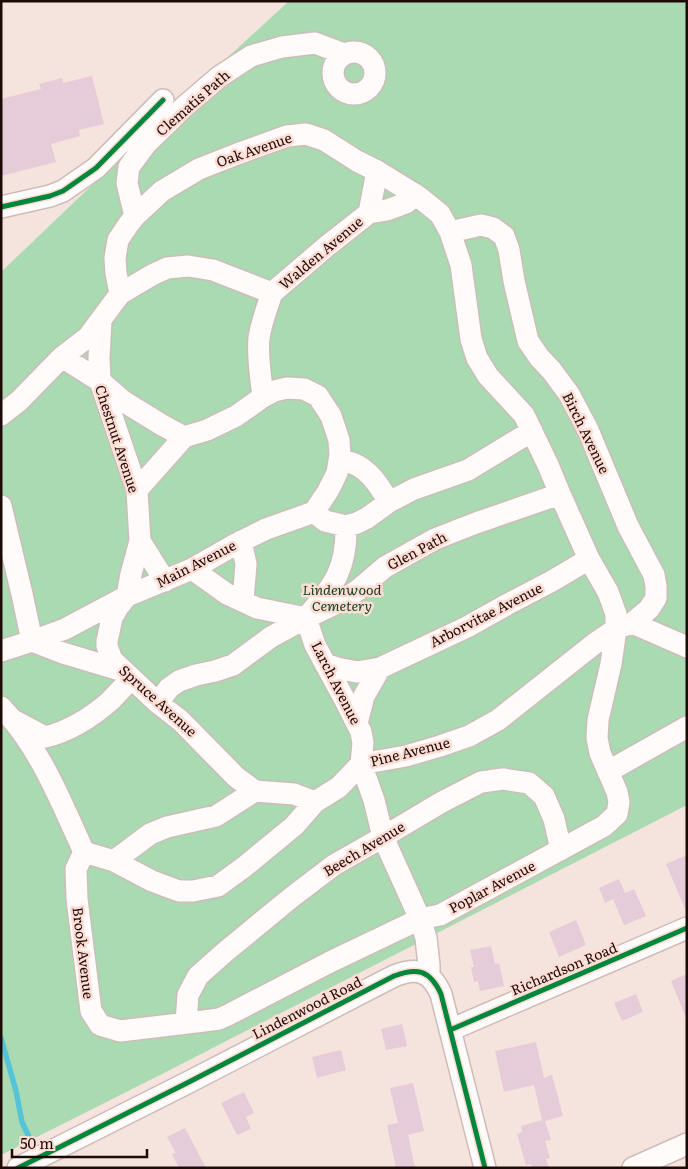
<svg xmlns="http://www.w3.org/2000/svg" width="688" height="1169" font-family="Literata,serif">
	<rect width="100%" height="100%" fill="#f5e3de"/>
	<path fill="#a9dab2" d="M289,1H687V805L162,1074L1,1155V272L176,105Z"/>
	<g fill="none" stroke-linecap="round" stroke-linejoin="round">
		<path stroke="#54c4d6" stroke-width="5.5" d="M1,1038L16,1091L22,1122L29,1137"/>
	</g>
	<path fill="#e6cbd9" d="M92,76L104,124L79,130L80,136L51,144L56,162L1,176V99L41,89L39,84L62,78L63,83Z
		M687,855V913L666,864Z
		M619,879L625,893L634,889L646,916L624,925L613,899L605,903L599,888Z
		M576,920L586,945L559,957L549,932Z
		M491,946L495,964L499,963L504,986L480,991L478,981L474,982L471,967H474L470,950Z
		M687,974V1018H686L671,981Z
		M636,994L643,1012L622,1021L614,1003Z
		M402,1024L407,1046L386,1050L381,1029Z
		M536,1042L544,1078L552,1075L563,1116L545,1121L551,1140L545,1141L550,1158L546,1159L549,1168H532L531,1164L526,1165L517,1134L522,1132L521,1126L542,1120L534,1085L504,1092L495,1051Z
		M341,1050L346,1070L317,1078L312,1057Z
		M413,1083L424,1131L408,1135L415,1168H396L387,1125L398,1123L390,1088Z
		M244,1092L254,1113L246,1117L251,1129L237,1135L221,1103Z
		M185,1128L206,1168H179L172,1154L176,1153L167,1137Z"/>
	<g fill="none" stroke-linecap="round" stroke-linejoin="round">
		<g stroke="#cebcb8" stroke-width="24">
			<path id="minor" d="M333 73a21 21 0 1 1 42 0a21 21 0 1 1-42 0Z
				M1,207L50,196L63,191L96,168L163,100
				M369,213L387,210L406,203L415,194
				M135,216L127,183L129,167L146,144L184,107L219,77L251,56L282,47L315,43L344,54
				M450,232L481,225L493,228L504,236L509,250L514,281L528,341L539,357L552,371L569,394L588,430L628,526L654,575L656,586V598L649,609L632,623
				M272,293L327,246L369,213L377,171
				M101,320L99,358L100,381L137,490L140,541L165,581
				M62,357L100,381L123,401L162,425L184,437
				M1,415L19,401L62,357L88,337L120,294L152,275L167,268L188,266L213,270L272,293C267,308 261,323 259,338C257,356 261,379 263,397
				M339,461C343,462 348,462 352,463C369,469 380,487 389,502
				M137,490L184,437L207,430L236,416L263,397L274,391L287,388L304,389L318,396L331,416L339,440L340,455L337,473L328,491L314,512
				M1,506L22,594L32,641
				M314,512L325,521L346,526L357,523L367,518L389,502L414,489L468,470L532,431
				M140,541L131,574L127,596L118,607L112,618L107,641V646L112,660L158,703L181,721L236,777L255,791
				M241,541L246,564L243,601
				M192,569L227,594L257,608L306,618
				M309,614C335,585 347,566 346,526
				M306,618L315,645L346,702L361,732L363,743L361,764L374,800L383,837L420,919L426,938L429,965V976
				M32,641L63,653L123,671
				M1,651L32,641L65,629L127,596L192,569L236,544L266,529L314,512
				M325,664L337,668L357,672L380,668L467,627L508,604L552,581L589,559
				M158,703L169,688L179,681L196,675L215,671L233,665L271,637L306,618L343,600L358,590L385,567L435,539L476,523L560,494
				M1,707C40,747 61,802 84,852L114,861L152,881L179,891H193L218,886L244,867L294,826L315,802L339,787L361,764L406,756L440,746L469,736L498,720L594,644L616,629L632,623L687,647
				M15,721L45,737C68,732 92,717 110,701C117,694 124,686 131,679
				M357,723L364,696L380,668
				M609,771L687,727
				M84,852L76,869L77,899L91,1011L100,1025L120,1031L204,1021L219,1019L228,1015L330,962L420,919L440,915L604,826L617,814L619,802L617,792L600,753L597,738L598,720L611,664L616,629V614L608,592L589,559L560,494L548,465L524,415L488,376L477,358L471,339L461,265L450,232L440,214L419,197L377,171L357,161L324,140L306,134L287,136L237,154L199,169L162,191L135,216L128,225L118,240L115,258L116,273L120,294
				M114,861L150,834L167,827L216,816L255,791L294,794L315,802
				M186,1023L188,995L198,976L225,952L292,897L334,865L383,837L442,802L481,782L503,779L529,783L544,796L554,819L561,850
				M450,1030L687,928
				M18,1168L187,1083L394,976C417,967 430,970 441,994L485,1168
				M633,1168L687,1144"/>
		</g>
		<use href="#minor" stroke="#fefbfa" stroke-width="21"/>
		<g stroke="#feddd5" stroke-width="8">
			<path id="cycleway" d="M1,207L50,196L63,191L96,168L163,100
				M450,1030L687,928
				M18,1168L187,1083L394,976C417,967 430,970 441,994L485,1168"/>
		</g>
		<use href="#cycleway" stroke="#00873e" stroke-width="5"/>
	</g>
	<g text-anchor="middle" stroke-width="5" stroke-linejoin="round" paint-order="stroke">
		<g font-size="14" fill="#1c0a07" stroke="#feddd5">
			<text transform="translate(193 103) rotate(-41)" y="5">Clematis Path</text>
			<text transform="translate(254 150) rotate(-19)" y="5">Oak Avenue</text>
			<text transform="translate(321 253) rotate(-40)" y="5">Walden Avenue</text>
			<text transform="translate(586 433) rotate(64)" y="5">Birch Avenue</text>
			<text transform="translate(117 439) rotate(72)" y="5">Chestnut Avenue</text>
			<text transform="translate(417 551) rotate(-28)" y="5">Glen Path</text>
			<text transform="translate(196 564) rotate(-27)" y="5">Main Avenue</text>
			<text transform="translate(486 615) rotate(-27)" y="5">Arborvitae Avenue</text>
			<text transform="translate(336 683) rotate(63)" y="5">Larch Avenue</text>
			<text transform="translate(158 701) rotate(42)" y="5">Spruce Avenue</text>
			<text transform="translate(410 752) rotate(-14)" y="5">Pine Avenue</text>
			<text transform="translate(364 849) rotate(-31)" y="5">Beech Avenue</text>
			<text transform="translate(492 887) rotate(-28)" y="5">Poplar Avenue</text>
			<text transform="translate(83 953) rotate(83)" y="5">Brook Avenue</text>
			<text transform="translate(564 969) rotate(-23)" y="5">Richardson Road</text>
			<text transform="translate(307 1008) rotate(-27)" y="5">Lindenwood Road</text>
		</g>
		<g font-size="14" font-style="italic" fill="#0e4023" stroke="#feddd5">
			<text x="342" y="595">Lindenwood<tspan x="342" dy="16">Cemetery</tspan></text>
		</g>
	</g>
	<rect width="688" height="1169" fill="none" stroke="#1c0a07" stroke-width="5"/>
	<path d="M12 1149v8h135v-8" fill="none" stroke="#1c0a07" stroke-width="2.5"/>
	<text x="20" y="1149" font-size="15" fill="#1c0a07" stroke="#feddd5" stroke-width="4" paint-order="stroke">50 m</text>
</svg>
